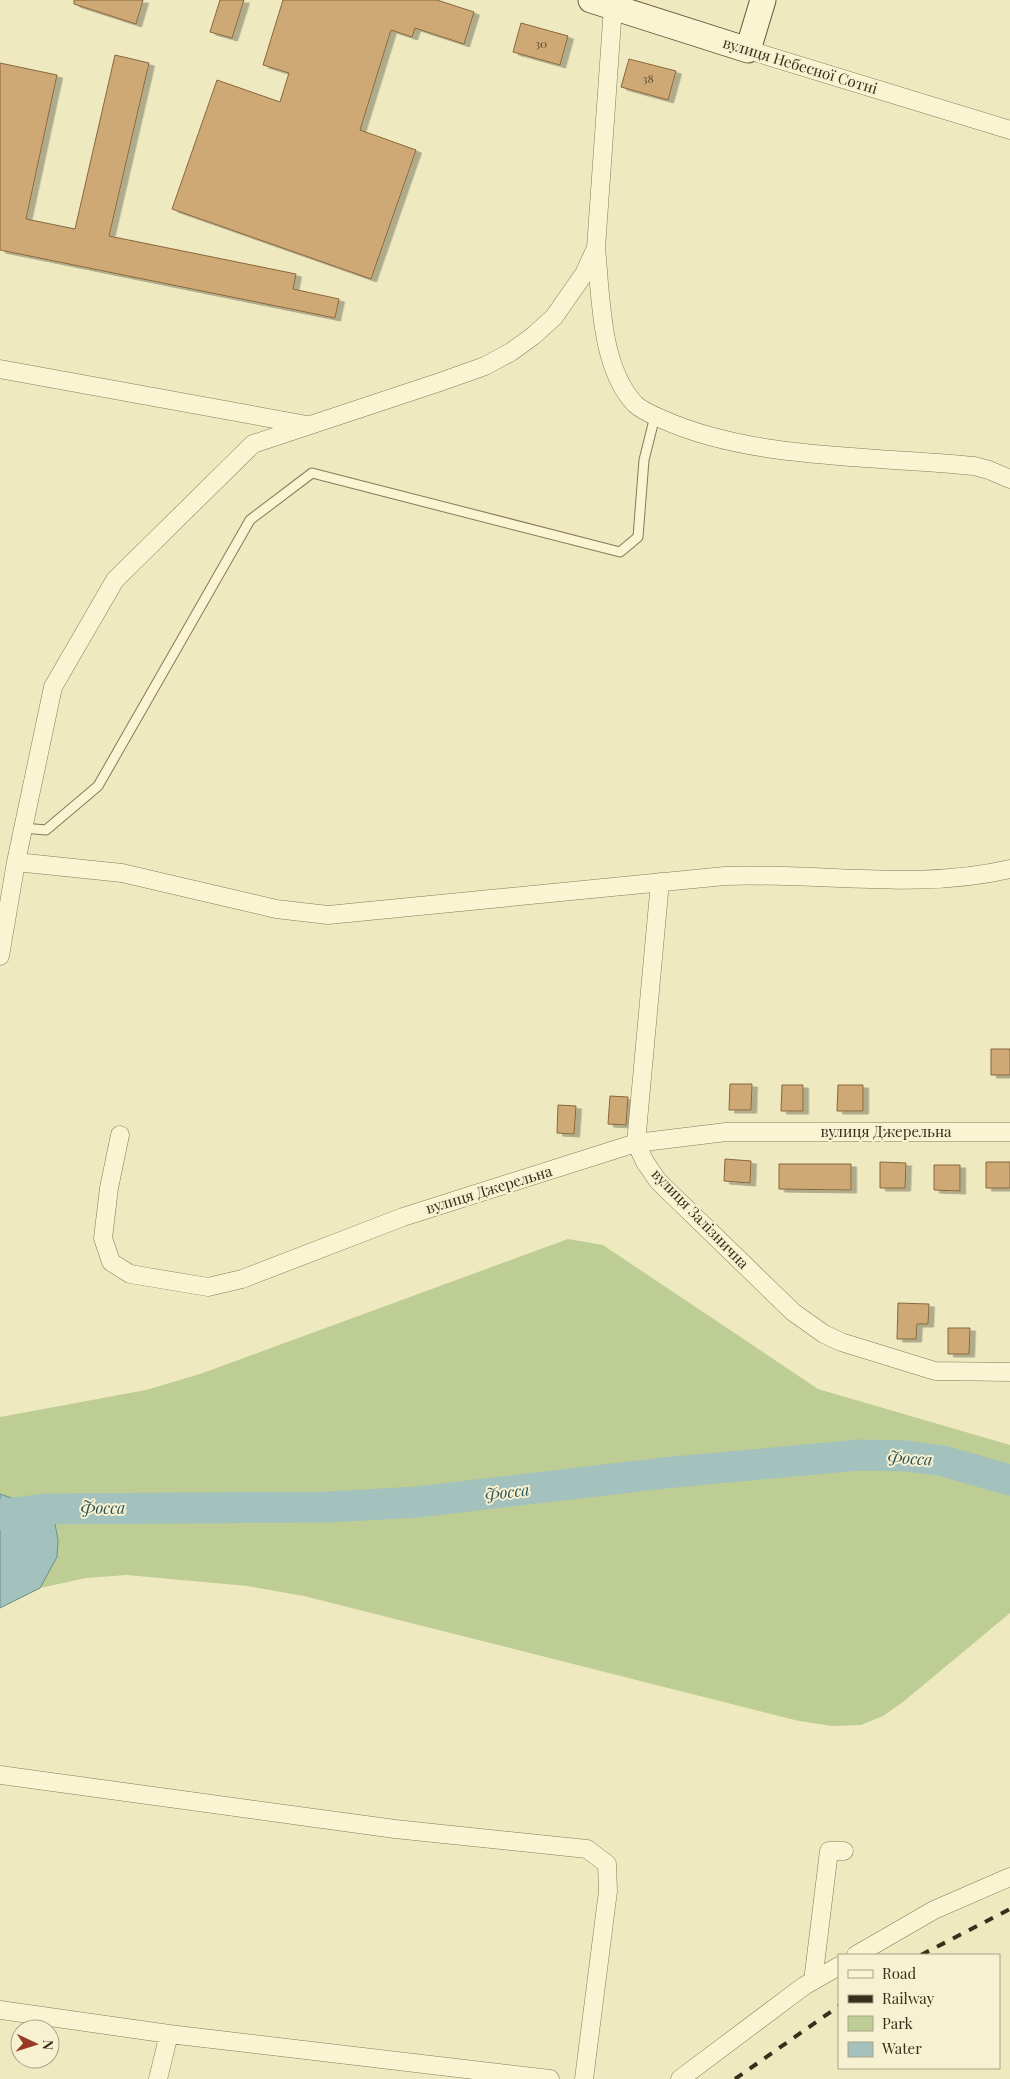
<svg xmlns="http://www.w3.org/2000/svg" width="1010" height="2079" font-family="'Playfair Display',serif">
	<defs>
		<filter id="shadow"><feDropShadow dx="5.5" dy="3" stdDeviation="0" flood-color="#0004"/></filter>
	</defs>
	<rect width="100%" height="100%" fill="#efe9c0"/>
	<path fill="#bdcd94" d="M568,1239L603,1245L818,1389L1010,1445V1613L903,1702L883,1716L861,1725L832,1726L799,1721L304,1596L247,1586L127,1575L86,1578L40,1588L0,1608V1417L146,1390L200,1374Z"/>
	<path fill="#a3c1bd" stroke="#6a8f8c" d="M0,1494L44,1509L55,1524L58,1540L57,1557L40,1588L0,1608Z"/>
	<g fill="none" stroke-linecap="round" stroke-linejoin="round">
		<path stroke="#a3c1bd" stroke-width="31" d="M0,1515L44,1509L329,1507L417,1502L664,1473L859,1455L906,1456L943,1461L1010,1480"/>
	</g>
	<path fill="#cea975" stroke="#88673d" filter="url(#shadow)" d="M74,0H143L136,24L74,4Z
		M220,0H244L232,38L210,32Z
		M283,0H437L474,12L464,44L415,28L412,37L391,30L360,130L416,150L371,279L172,209L217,80L280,102L289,73L263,65Z
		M521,23L568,36L560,65L513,52Z
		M115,55L149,63L109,236L296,274L293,289L339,299L335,318L0,250V63L57,75L26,219L75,229Z
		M629,59L676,71L668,100L621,87Z
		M991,1049H1010V1075H991Z
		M730,1084H752L751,1110H729Z
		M782,1085H803V1111H781Z
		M838,1085H863V1111H837Z
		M610,1096L628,1097L626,1125L608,1124Z
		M558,1105L576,1106L574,1134L557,1133Z
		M725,1159L751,1161L750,1183L724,1181Z
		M880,1162L906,1163L905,1188H880Z
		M986,1162H1010V1188H986Z
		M779,1164H851V1190L779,1189Z
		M934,1165H960V1191L934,1190Z
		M898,1303L929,1304L928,1324H917L916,1339H897Z
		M948,1328H970L969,1354H948Z"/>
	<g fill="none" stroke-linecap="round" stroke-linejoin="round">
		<g stroke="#887a57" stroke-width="11">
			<path id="lane" d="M23,828L46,830L98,786L250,520L312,473L620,552L638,537L644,460L655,416"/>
		</g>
		<g stroke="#887a57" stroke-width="19">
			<path id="street" d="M748,50L1010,130
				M596,248C601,296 600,367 635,404C642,411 655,416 664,420C754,460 876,456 974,466L989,470L1010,479
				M0,369L307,425
				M16,862L122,873L276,909L328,915L725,876C820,872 916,891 1010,869
				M660,882L636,1143L645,1162L658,1181L793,1312L824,1334L841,1342L935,1371L1010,1372
				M0,956L16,862L53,687L115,580L253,444L440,382L485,366L511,352L533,336L554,317L584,274L596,248L613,7
				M120,1135L109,1188L103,1238L111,1262L130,1274L208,1287L242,1279L403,1217L636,1143L726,1132H1010
				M0,1775L395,1829L587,1849L607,1864L608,1891L584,2079
				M856,1955L934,1910L1010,1877
				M813,1981L829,1851H844
				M0,2010L169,2034
				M158,2079L169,2034L550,2079
				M680,2079L804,1986L839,1966"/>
		</g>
		<g stroke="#6a5a3b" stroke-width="27">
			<path id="secondary" d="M591,0L748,50L763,0"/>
		</g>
		<use href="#lane" stroke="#faf4d3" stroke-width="9"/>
		<use href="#street" stroke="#faf4d3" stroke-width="18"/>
		<use href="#secondary" stroke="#faf4d3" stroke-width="25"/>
		<path stroke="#372e1c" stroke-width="4" stroke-dasharray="9 9" stroke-linecap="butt" d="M921,1955L1010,1909
			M735,2079L839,2006"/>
	</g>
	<g text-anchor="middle" stroke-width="4" stroke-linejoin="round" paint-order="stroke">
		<g font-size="12" fill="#5d4d32">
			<text x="541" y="48">30</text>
			<text x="648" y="83">38</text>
		</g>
		<g font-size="15" fill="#372e1c" stroke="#f6f1d0">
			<text transform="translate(800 66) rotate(17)" y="5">вулиця Небесної Сотні</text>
			<text x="886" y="1137">вулиця Джерельна</text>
			<text transform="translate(489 1190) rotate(-17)" y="5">вулиця Джерельна</text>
			<text transform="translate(700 1219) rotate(46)" y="5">вулиця Залізнична</text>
		</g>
		<g font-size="16" font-style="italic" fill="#2b5358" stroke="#f6f1d0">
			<text transform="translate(910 1458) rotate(4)" y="6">Фосса</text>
			<text transform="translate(507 1492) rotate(-7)" y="6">Фосса</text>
			<text x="103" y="1514">Фосса</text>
		</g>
	</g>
	<rect x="838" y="1954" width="162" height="115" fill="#f6f1d0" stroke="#aaa388"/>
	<rect x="848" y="1970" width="25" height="8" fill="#faf4d3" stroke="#aaa388"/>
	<text x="882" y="1979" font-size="15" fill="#372e1c">Road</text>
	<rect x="848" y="1995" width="25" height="8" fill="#372e1c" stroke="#aaa388"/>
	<text x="882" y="2004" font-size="15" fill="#372e1c">Railway</text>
	<rect x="848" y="2016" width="25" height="15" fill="#bdcd94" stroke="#aaa388"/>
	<text x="882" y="2029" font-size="15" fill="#372e1c">Park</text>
	<rect x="848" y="2042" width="25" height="15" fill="#a3c1bd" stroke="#aaa388"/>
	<text x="882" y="2054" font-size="15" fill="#372e1c">Water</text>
	<g transform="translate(35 2044) rotate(94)"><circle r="24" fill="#f6f1d0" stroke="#aaa388"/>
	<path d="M0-4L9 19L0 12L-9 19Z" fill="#993826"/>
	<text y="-8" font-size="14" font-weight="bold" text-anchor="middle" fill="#372e1c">N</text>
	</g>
</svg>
